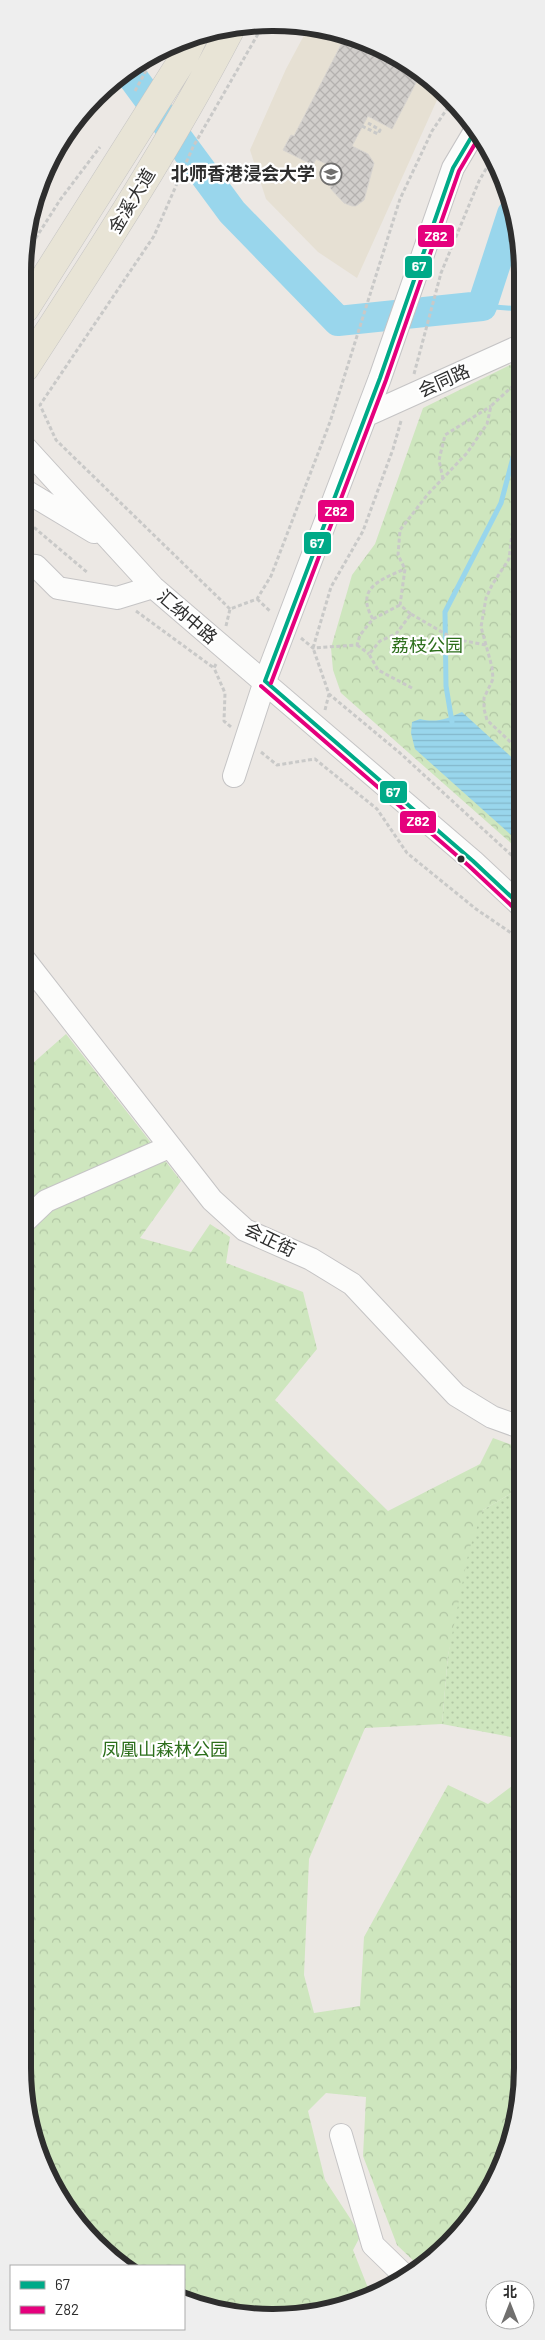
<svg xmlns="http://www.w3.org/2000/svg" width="545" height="2340" font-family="Barlow,'Noto Sans SC',sans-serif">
	<defs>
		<pattern id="forest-crowns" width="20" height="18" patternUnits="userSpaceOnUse" patternTransform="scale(1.25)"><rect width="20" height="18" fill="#cee6be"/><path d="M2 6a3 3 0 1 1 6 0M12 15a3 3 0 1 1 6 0" fill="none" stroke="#b1c6a4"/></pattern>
		<pattern id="garden-dots" width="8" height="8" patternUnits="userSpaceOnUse" patternTransform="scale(1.25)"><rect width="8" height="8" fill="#cee6be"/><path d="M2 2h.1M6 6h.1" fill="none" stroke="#b1c6a4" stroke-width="1.8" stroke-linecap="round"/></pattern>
		<pattern id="water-rules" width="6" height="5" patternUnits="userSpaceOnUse" patternTransform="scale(1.25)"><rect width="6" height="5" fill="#99d6ec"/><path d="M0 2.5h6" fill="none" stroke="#84b8cb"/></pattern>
		<pattern id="building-cross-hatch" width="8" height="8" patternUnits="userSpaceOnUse" patternTransform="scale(1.25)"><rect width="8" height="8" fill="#d1cecb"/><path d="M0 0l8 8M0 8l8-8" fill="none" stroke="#b4b1af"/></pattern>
	</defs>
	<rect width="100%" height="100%" fill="#ece8e4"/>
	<path fill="#e6e0d3" d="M309,26L383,48L444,92L437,100L357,278L318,252L266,199L250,150L286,69Z"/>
	<path fill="url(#forest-crowns)" d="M520,360V851L341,693L333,670L331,648L352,575L375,544L423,408Z
		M66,1034L181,1181L140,1238L191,1252L210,1224L230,1237L226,1263L303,1292L317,1349L275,1400L388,1511L480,1464L493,1438L520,1448V1488L483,1510L448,1655L442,1724L365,1728L309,1859L304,1975L314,2013L360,2006L364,1937L448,1785L488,1804L520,1780V2100L489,2192L421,2268L397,2245L363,2156L366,2097L326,2093L308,2111L325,2180L361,2235L353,2250L370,2293L337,2309L256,2317L184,2298V2266H129L85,2233L41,2163L23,2067L24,1071Z"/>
	<path fill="url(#garden-dots)" d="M520,1488V1735L516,1738L442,1724L448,1655L469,1550L483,1510Z"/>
	<path fill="url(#water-rules)" d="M462,712L520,765V843L415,749L411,733L412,722L420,719C436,723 447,719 462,712Z"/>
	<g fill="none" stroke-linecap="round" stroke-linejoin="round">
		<path stroke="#99d6ec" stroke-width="5" d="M482,306L520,309
			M452,722L446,686L445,612L501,503L520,431"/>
		<path stroke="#99d6ec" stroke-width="30" d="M128,71L232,212L338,321L482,306L512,214"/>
	</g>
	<path fill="url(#building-cross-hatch)" stroke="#d7d4d0" d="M345,37L383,48L420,75L392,129L368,116L352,146L368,154L374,163L364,200L356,206H352L344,203L330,188L339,170L316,159L313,165L283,150L291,135L294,136Z"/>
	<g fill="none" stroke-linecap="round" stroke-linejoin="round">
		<g stroke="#c5c4c5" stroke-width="24">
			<path id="minor" d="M367,415L520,346
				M24,446L153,587L473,861L520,905
				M24,490L94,532
				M24,565L36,566L58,588L117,598L153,587
				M234,776L265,681L380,378L453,168L475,131
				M24,959L212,1200L245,1230L311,1259L352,1284L456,1395L492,1417L520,1427
				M24,1222L46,1201L169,1147
				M341,2135L373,2245L405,2276"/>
		</g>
		<g stroke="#c6c5c4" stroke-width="29">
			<path id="major" d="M25,309L183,59L193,38
				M25,368C97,257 169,147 230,30"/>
		</g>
		<path stroke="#c9c9c8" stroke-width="3" stroke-dasharray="4 2.5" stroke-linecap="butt" d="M135,91L153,58
			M362,126L378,134L380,130L368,123
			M25,255L60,200L100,147
			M414,374L441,273L479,181L493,157
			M401,421L393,449L363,531L331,587L313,648L329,694L400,753L520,863
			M443,479L439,460L445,435L491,406
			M24,519L88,573
			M257,599L271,612
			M230,609L56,440L40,405L154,236L193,147L262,27
			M136,611L214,668
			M411,614L454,639L486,645
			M373,619L400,605
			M226,626L230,609L257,599L271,576L330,422L400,199L432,131L453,100
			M301,638L313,648L357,645L360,635L373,619C354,588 382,579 405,569
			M357,645L369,654
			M216,664L214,668L225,693L224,721L231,727
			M412,688L378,670L369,654L380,641L396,634L411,614L400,605L405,569L398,555L400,530L428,494L467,453L487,424L491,406L515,384L514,368
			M325,710L329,694
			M520,751L487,720L484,709V698L493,679L492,667L481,627L486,598L492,585L509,559L512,534L520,513
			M261,752L277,765L315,759L377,809L407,853L476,909L520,939"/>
		<use href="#minor" stroke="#fcfcfb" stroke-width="22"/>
		<use href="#major" stroke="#e8e4d6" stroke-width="28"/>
		<g stroke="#fff" stroke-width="8">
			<path id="bus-1" d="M265,681L380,378L453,168L475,131
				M265,681L473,861L520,905"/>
		</g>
		<g stroke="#fff" stroke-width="8">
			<path id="bus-2" d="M271,683L386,380L459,171L479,137
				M261,686L469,866L516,910"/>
		</g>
		<use href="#bus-1" stroke="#0a8" stroke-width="4"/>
		<use href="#bus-2" stroke="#e5007d" stroke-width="4"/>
	</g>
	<defs>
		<g id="university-ring" transform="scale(1.125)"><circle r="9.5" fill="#fff" stroke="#706f6e" stroke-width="1.5"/><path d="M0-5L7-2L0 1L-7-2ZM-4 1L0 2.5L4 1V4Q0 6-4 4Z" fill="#706f6e"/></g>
	</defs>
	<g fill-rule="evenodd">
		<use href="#university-ring" x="331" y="174"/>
	</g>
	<circle fill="#2e2e2e" stroke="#fff" stroke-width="2" cx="461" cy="859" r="4.5"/>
	<g text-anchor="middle" stroke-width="4.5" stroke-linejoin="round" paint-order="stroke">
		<g font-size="18" font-weight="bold" fill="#2e2e2e" stroke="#fff" text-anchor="end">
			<text x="315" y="180">北师香港浸会大学</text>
		</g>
		<g font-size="18" fill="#2e2e2e" stroke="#fff">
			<text transform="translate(132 201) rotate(-59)" y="6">金溪大道</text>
			<text transform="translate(444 381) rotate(-24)" y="6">会同路</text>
			<text transform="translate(187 617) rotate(41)" y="6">汇纳中路</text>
			<text transform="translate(270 1240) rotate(26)" y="6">会正街</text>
		</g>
		<g font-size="18" fill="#2c6e1b" stroke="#fff">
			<text x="427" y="652">荔枝公园</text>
			<text x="165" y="1756">凤凰山森林公园</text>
		</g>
	</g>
	<path d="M0 0H545V2340H0ZM272 31H273A241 241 0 0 1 514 272V2068A241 241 0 0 1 273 2309H272A241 241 0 0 1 31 2068V272A241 241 0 0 1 272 31Z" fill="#eee" fill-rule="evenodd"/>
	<path fill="none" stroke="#2e2e2e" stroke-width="6" d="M272 31H273A241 241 0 0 1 514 272V2068A241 241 0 0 1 273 2309H272A241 241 0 0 1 31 2068V272A241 241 0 0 1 272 31Z"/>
	<g stroke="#fff" stroke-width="2">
		<rect x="417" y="224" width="38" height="24" rx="5" fill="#e5007d"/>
		<rect x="404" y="255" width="29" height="24" rx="5" fill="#0a8"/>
		<rect x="317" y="499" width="38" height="24" rx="5" fill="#e5007d"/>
		<rect x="303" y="531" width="29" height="24" rx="5" fill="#0a8"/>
		<rect x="379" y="780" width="29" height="24" rx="5" fill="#0a8"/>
		<rect x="399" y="810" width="38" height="24" rx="5" fill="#e5007d"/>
	</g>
	<g font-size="14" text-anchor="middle" font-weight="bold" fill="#fff">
		<text x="436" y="241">Z82</text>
		<text x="419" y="271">67</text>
		<text x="336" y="516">Z82</text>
		<text x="317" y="548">67</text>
		<text x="393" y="797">67</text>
		<text x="418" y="826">Z82</text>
	</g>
	<rect x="10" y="2265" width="175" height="65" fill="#ffffff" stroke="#ababab"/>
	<rect x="20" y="2281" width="25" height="8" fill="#00aa88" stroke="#ababab"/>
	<text x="55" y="2290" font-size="15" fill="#2e2e2e">67</text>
	<rect x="20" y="2306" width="25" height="8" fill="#e5007d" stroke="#ababab"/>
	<text x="55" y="2315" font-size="15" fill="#2e2e2e">Z82</text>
	<g transform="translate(510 2305)"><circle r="24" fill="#ffffff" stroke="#ababab"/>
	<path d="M0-4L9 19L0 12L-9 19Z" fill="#706f6e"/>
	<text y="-8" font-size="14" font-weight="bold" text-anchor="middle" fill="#2e2e2e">北</text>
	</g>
</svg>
